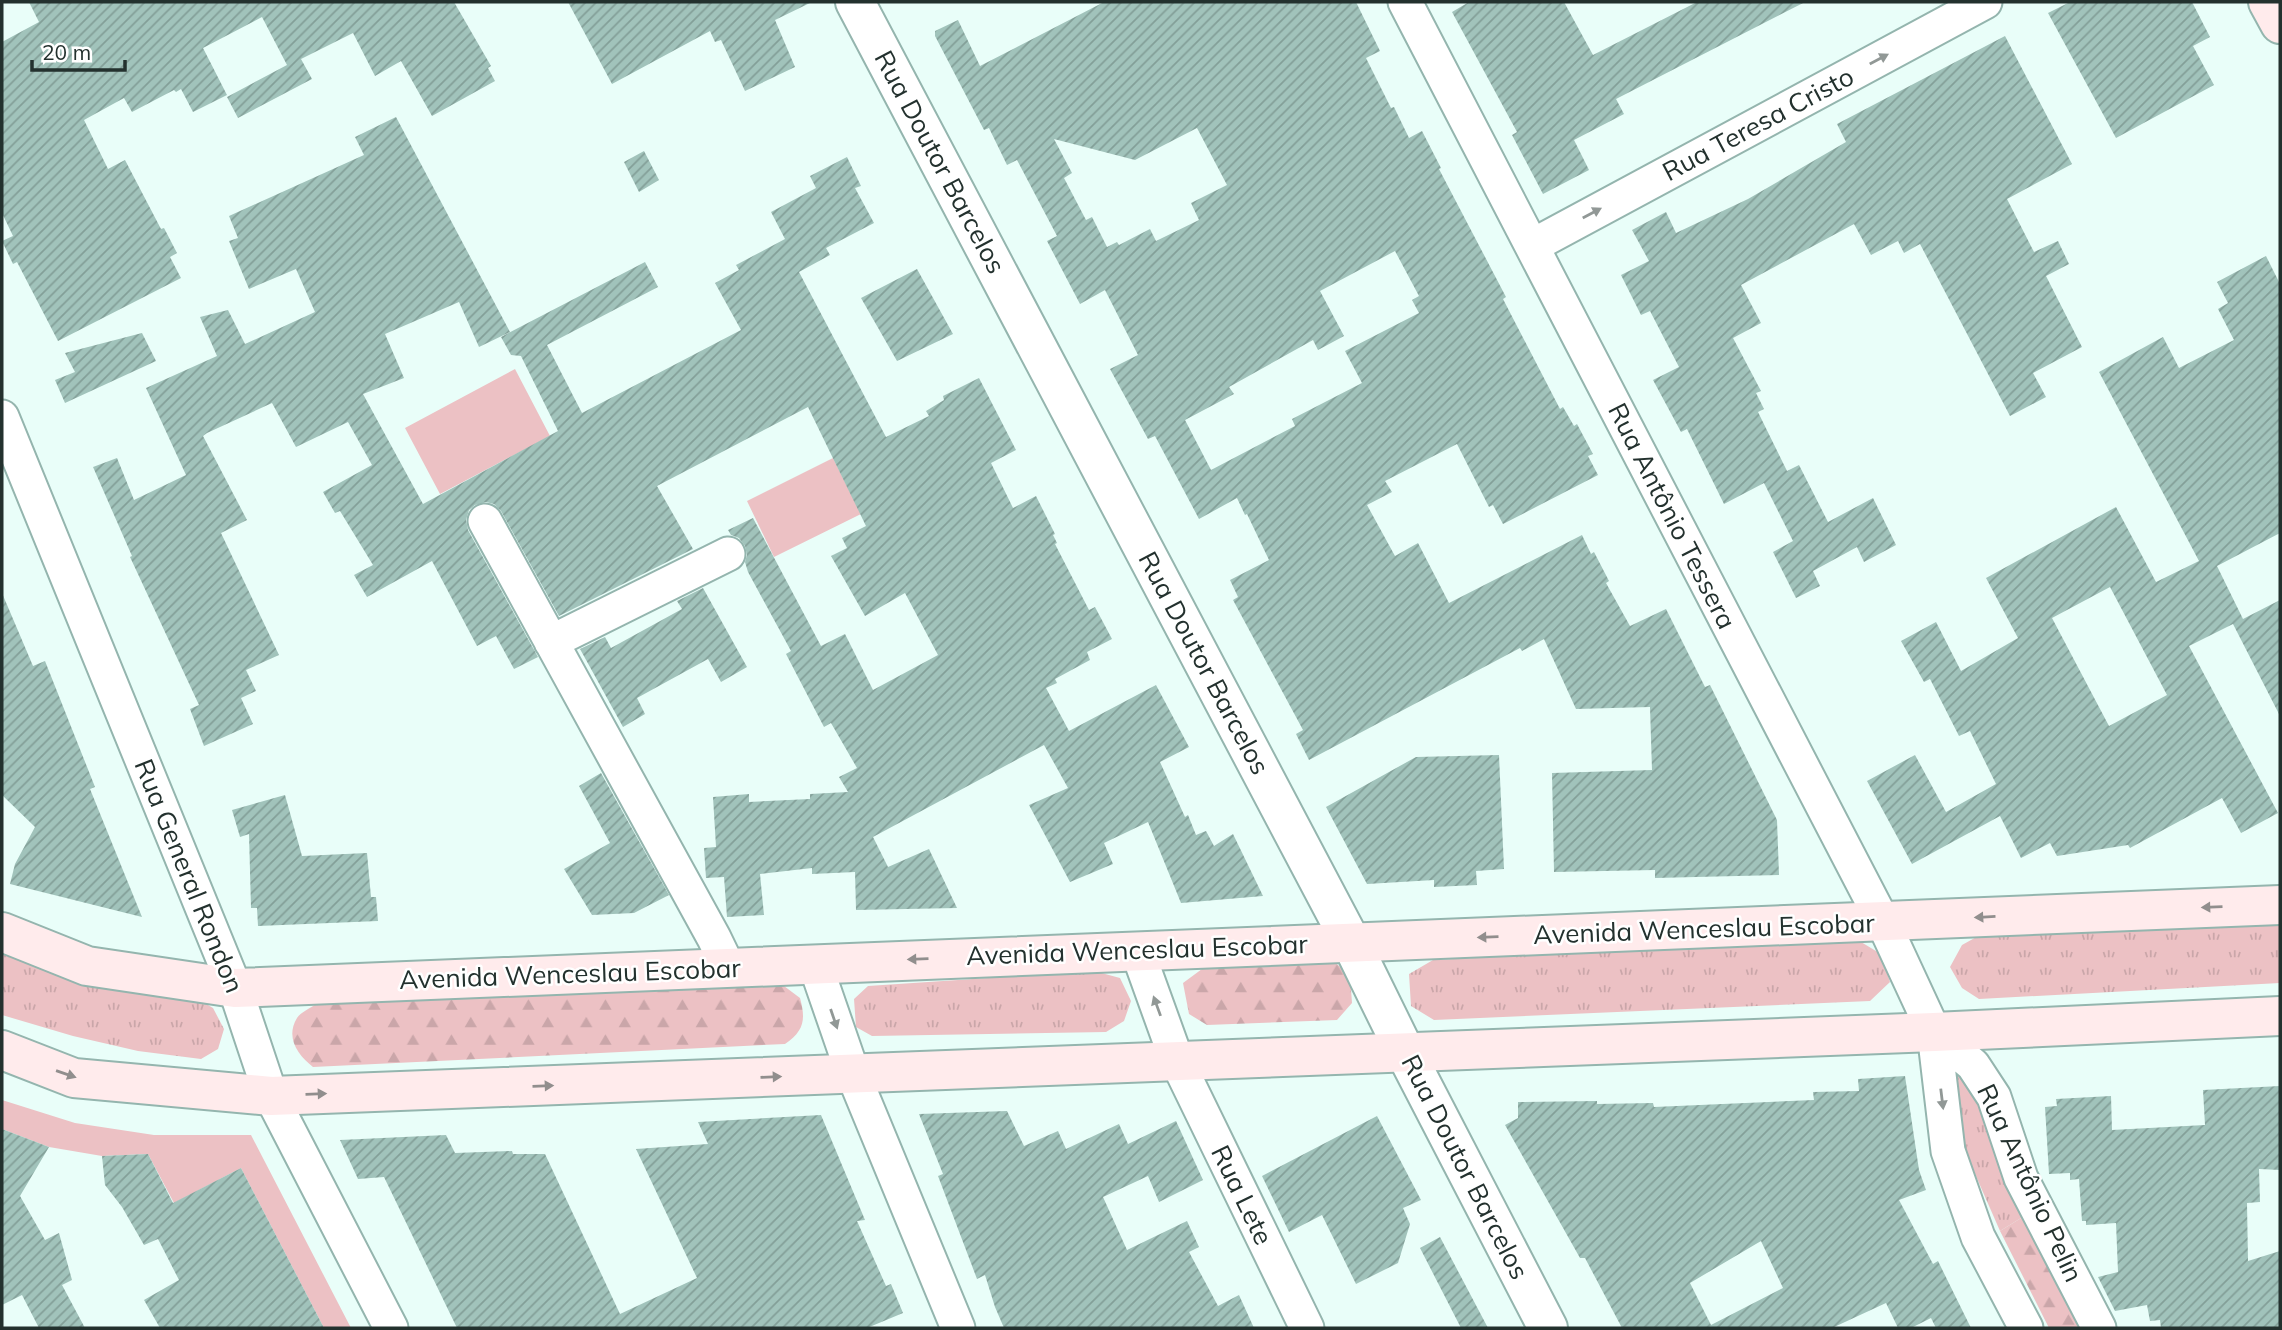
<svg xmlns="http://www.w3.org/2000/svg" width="2282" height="1330" font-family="Mulish,sans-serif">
	<defs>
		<pattern id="grass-tufts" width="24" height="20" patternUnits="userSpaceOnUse" patternTransform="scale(1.75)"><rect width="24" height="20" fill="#ecc1c4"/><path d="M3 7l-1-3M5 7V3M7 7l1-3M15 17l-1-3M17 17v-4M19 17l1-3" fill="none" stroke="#caa6a9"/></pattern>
		<pattern id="forest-firs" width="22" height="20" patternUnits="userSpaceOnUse" patternTransform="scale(1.75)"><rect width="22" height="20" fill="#ecc1c4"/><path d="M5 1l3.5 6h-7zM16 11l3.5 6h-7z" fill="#caa6a9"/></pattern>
		<pattern id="building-hatch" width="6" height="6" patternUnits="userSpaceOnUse" patternTransform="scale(1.75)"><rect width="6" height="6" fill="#a1c3bb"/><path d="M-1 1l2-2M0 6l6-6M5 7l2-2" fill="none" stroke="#839f98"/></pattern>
	</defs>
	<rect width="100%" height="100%" fill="#e9fef9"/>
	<path fill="url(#grass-tufts)" d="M2280,920V983L1979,999L1962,988L1950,967L1962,945L1980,935Z
		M1856,939L1881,954L1890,982L1870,1001L1434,1020L1411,1006L1409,974L1433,960Z
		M2,954L110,988L203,1002L213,1008L224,1029L218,1049L201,1059L138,1051L73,1036L2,1015Z
		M1094,971L1120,978L1131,1001L1124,1021L1106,1032L872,1036L856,1027L854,999L868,986Z
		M1958,1068L1973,1075L2026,1215L2000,1231L1965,1151L1952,1078Z"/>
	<path fill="url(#forest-firs)" d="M1332,960L1350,975L1352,1003L1337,1020L1207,1025L1189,1014L1183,983L1202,969Z
		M784,986L800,998C806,1020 804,1031 785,1044L313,1067C298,1055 285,1038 297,1018C301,1012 311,1008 316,1004Z
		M2026,1215L2083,1328H2049L2000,1231Z"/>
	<path fill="#ecc1c4" d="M515,369L550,436L440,494L405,428Z
		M833,458L861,514L774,557L747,501Z
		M2,1100L75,1123L154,1135H251L351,1328H324L241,1168L174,1203L148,1154L102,1156L49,1147L2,1129Z"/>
	<path fill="url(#building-hatch)" fill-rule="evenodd" d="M29,2H454L491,66L488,68L495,81L432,116L401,61L375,76L353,33L301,59L312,79L238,118L227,97L287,65L262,17L203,48L227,95L193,112L181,89L176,92L174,90L132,112L124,98L84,120L108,169L125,160L161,229L164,228L177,253L170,257L181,278L58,341L17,262L13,264L2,241L13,236L2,213V42L39,22Z
		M568,2H812L775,20L795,67L745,91L721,40L715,42L710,31L612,84Z
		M1104,2H1356L1380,51L1366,58L1391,108L1394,107L1409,138L1422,131L1441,168L1439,169L1506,297L1503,299L1560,409L1563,407L1574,426L1577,424L1593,454L1588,456L1598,475L1503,524L1493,505L1489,507L1457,444L1385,481L1392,492L1367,505L1395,556L1418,543L1449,603L1582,535L1591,554L1594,552L1609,581L1606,583L1630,626L1666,609L1705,687L1710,685L1777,820L1779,875L1655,878V870L1554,872L1552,773L1652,770L1650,707L1576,709L1544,639L1522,651L1520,648L1309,760L1296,734L1303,730L1233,600L1238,597L1230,580L1269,560L1247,514L1245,515L1237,498L1199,519L1155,436L1148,439L1110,369L1138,355L1105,290L1080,304L1047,241L1057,236L1017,160L1007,165L989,128L984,130L935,36V31L958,20L980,66ZM1197,128L1227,185L1191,203L1199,220L1156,241L1150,229L1119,245L1117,242L1107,247L1092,217L1086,220L1064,178L1072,173L1054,139L1135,160ZM1395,251L1419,296L1412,300L1419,313L1345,351L1362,383L1292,419L1295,426L1211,470L1185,420L1234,394L1229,387L1313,340L1318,350L1344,336L1320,291Z
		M1469,2H1564L1593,55L1697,2H1805L1616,99L1624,114L1574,140L1589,170L1543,194L1512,135L1517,132L1452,12Z
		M2070,2H2192L2210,37L2193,46L2214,85L2116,138L2048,13Z
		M2005,36L2072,164L2007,199L2034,252L2058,241L2069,264L2046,276L2082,347L2033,373L2046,397L2010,416L1920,244L1904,253L1898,241L1871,255L1854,224L1741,285L1761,323L1733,338L1761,391L1756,393L1764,409L1758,412L1787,471L1799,465L1828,522L1873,498L1896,545L1864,562L1857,547L1813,571L1820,586L1796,598L1773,552L1793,541L1764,483L1724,504L1687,429L1681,432L1653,380L1679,367L1650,311L1641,315L1621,275L1649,261L1632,230L1666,212L1676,233L1748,199L1846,142L1837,124Z
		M396,117L510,332L479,347L459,302L385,334L404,378L363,394L423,504L558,431L521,356L511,355L501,337L645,262L658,287L547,345L582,413L741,330L715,283L739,270L736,265L785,239L771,212L816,188L810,176L847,157L861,186L855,188L874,223L826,248L830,255L799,272L886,437L929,416L926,411L944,400L943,396L979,378L1016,450L991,463L1013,508L1036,496L1055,534L1053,535L1057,543L1055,544L1089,610L1095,607L1112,639L1087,652L1090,660L1055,679L1057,683L1046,688L1069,731L1156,685L1189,747L1160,762L1185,817L1188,815L1196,835L1206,831L1214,846L1233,834L1263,896L1181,903L1148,822L1104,843L1113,864L1070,882L1029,805L1068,788L1044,745L873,837L888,867L929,849L957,908L856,910L855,872L812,874V868L760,874L764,915L727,917L724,877L706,878L704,848L716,847L713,797L749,794V802L810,799V794L848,792L839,777L857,768L831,723L824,727L786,654L791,651L748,572L745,562L747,555L745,546L739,538L731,535L728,530L753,518L821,646L845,634L873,690L938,655L905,593L865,616L831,556L847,548L842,538L866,526L808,407L657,486L693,549L559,616L501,511L494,504L486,502L475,505L469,510L466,520L468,530L538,657L514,669L496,636L477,646L432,561L367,597L354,575L373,565L340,511L335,513L323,492L372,465L348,422L296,447L272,403L207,433L203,436L247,520L221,533L279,655L246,670L256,691L241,698L253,724L204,746L190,709L199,705L130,557L132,556L93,467L117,458L134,500L186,475L146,388L217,356L200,317L228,310L245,344L315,312L296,269L249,289L229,241L238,238L229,216L364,155L355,137Z
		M644,151L659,180L639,192L624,162Z
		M2266,256L2280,284V533L2217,566L2243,619L2280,600V716L2233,624L2189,646L2278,813L2241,833L2222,798L2130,848L2128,845L2057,856L2050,843L2021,858L2000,816L1912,864L1867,781L1915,755L1946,812L1996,784L1970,731L1959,736L1930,679L1924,682L1901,641L1936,622L1961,671L2018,638L1986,578L2116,507L2156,582L2199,561L2099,372L2163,337L2179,368L2234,340L2218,309L2228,303L2217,282ZM2110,587L2167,695L2109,726L2052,618Z
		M917,269L953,334L897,361L861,298Z
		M142,333L156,361L65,403L55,380L75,372L65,353Z
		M703,588L747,667L721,682L708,659L637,698L645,714L623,727L580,649L605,637L611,648L682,609L677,601Z
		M2,593L33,666L45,661L95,787L90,789L142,917L10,884L15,864L35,827L2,795Z
		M1499,755L1504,869L1476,871L1477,885L1434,887V880L1367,884L1326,807L1416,757Z
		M601,773L669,895L634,913L592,915L564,869L610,843L579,786Z
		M285,795L302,856L367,853L371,897H376L378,921L258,926L257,908H251L249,834L240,837L232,810Z
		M1905,1076L1919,1170L1926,1190L1899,1200L1933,1264L1938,1261L1971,1328H1936L1931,1318L1911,1328H1898L1886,1303L1832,1328H1622L1585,1258H1580L1505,1125L1518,1118V1102L1597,1101V1104L1653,1103L1654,1107L1814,1100L1813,1092L1859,1091L1858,1079ZM1761,1241L1783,1288L1711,1325L1690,1283Z
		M2280,1086V1170L2259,1169L2260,1202L2247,1203L2248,1261L2280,1251V1328H2161L2160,1320L2150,1321L2147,1305L2115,1311L2098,1277L2118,1272L2116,1223L2086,1225V1221H2082L2079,1179L2070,1180V1173L2049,1174L2045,1107L2057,1106L2056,1099L2111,1096L2112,1130L2205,1125L2203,1090Z
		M1007,1111L1024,1146L1058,1131L1066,1149L1119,1124L1128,1144L1176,1121L1203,1180L1159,1202L1148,1176L1103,1197L1127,1250L1187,1221L1199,1247L1189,1252L1218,1306L1239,1295L1254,1328H1004L995,1307L985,1275L977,1279L938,1176L943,1174L919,1114Z
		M821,1115L865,1220L857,1221L886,1286L891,1284L903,1313L867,1328H457L384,1177L358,1179L340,1140L446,1135L455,1153L512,1151L513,1154H545L620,1314L697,1278L636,1149L708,1144L698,1122Z
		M1377,1116L1421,1200L1403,1208L1410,1224L1398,1263L1356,1284L1322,1215L1289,1232L1262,1176Z
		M2,1129L49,1147L20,1196L45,1240L59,1233L72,1280L62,1285L85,1328H39L22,1295L2,1305Z
		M148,1154L173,1203L241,1168L324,1328H160L144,1300L179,1280L158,1239L144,1245L122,1207L105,1185L102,1156Z
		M1440,1237L1488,1328H1461L1420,1248Z"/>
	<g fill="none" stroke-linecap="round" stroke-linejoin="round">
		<g stroke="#94b5ae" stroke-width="37">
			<path id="minor" d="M1405,2L1883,922L1934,1032L1948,1151L1978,1237L2026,1328
				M1532,246L1985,2
				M2,417L235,988L271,1096L391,1328
				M485,521L714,938L728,967
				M551,642L728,554
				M1137,950L1177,1061L1307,1328
				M815,964L853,1074L958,1328
				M1934,1032L1973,1065L1994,1097L2021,1178L2099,1328"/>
		</g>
		<g stroke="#94b5ae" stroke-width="42">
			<path id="tertiary" d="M855,2L1351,942L1405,1052L1548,1328"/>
		</g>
		<g stroke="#94b5ae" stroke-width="42">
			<path id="secondary" d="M2268,2L2280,24
				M2,932L87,966L235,988L2280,905
				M2,1050L74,1078L271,1096L1934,1032L2280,1016"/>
		</g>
		<use href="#minor" stroke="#fff" stroke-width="33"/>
		<use href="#tertiary" stroke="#fff" stroke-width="38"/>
		<use href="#secondary" stroke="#ffebec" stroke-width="38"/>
	</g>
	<defs><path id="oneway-solid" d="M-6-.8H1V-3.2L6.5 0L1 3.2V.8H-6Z" transform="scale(1.75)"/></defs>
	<g fill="#919896">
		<use href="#oneway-solid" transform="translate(1879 59) rotate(-28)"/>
		<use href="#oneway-solid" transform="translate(1592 213) rotate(-28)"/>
		<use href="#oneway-solid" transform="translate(1157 1006) rotate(-110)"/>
		<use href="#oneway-solid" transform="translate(834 1019) rotate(71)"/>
		<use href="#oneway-solid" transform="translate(1942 1099) rotate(83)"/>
	</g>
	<g fill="#918e8d">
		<use href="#oneway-solid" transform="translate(2212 907) rotate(178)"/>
		<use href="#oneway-solid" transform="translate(1985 917) rotate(177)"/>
		<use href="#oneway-solid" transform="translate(1488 937) rotate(178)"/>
		<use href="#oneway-solid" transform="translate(918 959) rotate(178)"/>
		<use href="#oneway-solid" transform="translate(66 1074) rotate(19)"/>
		<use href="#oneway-solid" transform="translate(771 1077) rotate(-2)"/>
		<use href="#oneway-solid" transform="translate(543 1086) rotate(-2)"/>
		<use href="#oneway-solid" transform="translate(316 1094) rotate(-2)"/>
	</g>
	<g text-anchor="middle" stroke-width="5" stroke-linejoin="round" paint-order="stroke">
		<g font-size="26" fill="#23312e" stroke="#fff">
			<text transform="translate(1758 124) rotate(-28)" y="9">Rua Teresa Cristo</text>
			<text transform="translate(940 162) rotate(62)" y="9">Rua Doutor Barcelos</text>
			<text transform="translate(1672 516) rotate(63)" y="9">Rua Antônio Tessera</text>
			<text transform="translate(1204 663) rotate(62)" y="9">Rua Doutor Barcelos</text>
			<text transform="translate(189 876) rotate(68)" y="9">Rua General Rondon</text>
			<text transform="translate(1704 929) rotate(-2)" y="9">Avenida Wenceslau Escobar</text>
			<text transform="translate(1137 950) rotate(-2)" y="9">Avenida Wenceslau Escobar</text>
			<text transform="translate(570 974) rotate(-2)" y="9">Avenida Wenceslau Escobar</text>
			<text transform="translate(1465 1167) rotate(63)" y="9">Rua Doutor Barcelos</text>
			<text transform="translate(2030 1183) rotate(65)" y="9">Rua Antônio Pelin</text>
			<text transform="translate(1242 1195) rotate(64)" y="9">Rua Lete</text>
		</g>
	</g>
	<rect width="2282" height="1330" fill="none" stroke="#23312e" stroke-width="7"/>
	<path d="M32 60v10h93v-10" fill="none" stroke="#23312e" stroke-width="3.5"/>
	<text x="42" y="60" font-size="21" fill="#23312e" stroke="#ffffff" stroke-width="5" paint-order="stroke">20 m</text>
</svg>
